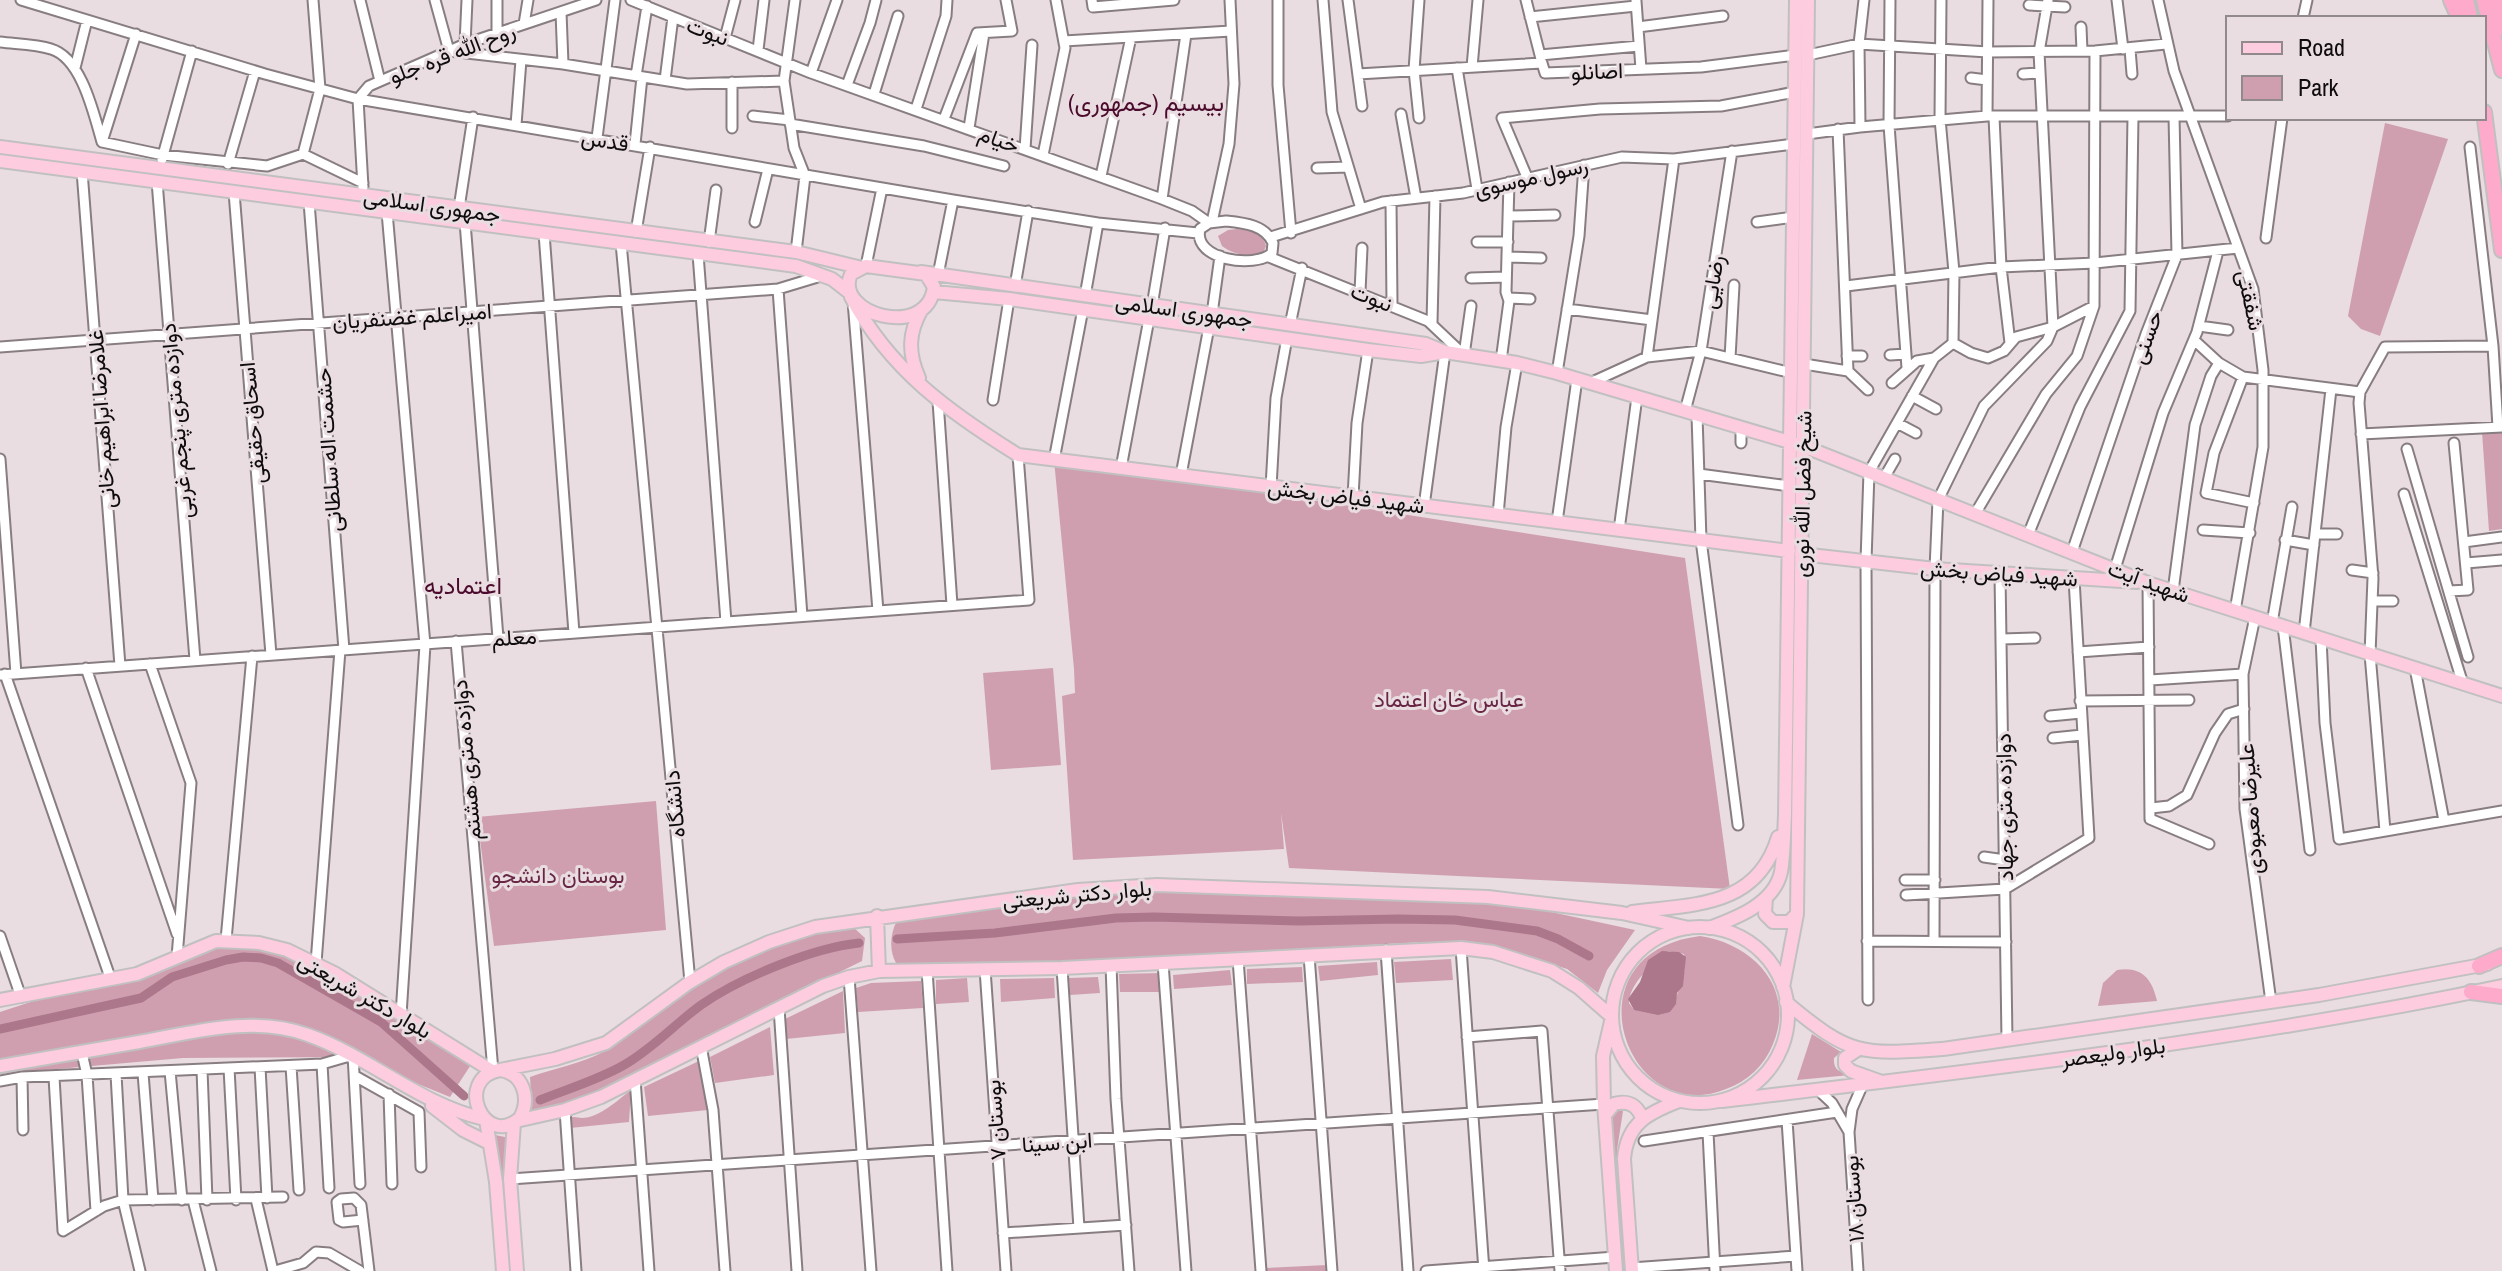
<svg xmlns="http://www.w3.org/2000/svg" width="2502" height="1271" font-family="'Archivo Narrow',Vazirmatn,sans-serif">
	<rect width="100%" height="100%" fill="#e9dde1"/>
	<path fill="#cf9fb0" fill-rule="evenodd" d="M2385,123L2448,139L2380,336L2361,329L2348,316Z
		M1237,229C1250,230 1262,231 1266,246L1264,251C1250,258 1234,255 1222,246L1218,236L1228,230Z
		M2502,431V529L2489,531L2482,432Z
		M1054,460L1685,558L1730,889L1289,868L1281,813L1284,849L1073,860L1062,696L1075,693L1074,669Z
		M1053,668L1061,765L991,770L983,673Z
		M656,801L666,930L494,946L477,817Z
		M1111,891L1491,903L1528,907L1635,930L1607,970L1598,993L1567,969L1523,955L1466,943L1424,942L1028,963L939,966L896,963C889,951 890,933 897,921Z
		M852,926L865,938L862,961L606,1088L570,1102L536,1111L532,1110L530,1077C555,1068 581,1064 605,1051C630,1037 649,1015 673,999C729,963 787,938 852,926Z
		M1700,936C1754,944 1796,989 1773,1044C1764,1066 1748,1081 1726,1089C1626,1130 1564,953 1700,936ZM1668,951L1684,954C1686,972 1683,982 1676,997V1004L1634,1010L1629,1003C1629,984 1653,963 1668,951Z
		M216,941L295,954L474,1060L450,1097L352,1057L183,1058L0,1074V1012Z
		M1451,959L1453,980L1396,983L1394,962Z
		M1377,962L1378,975L1320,981L1318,966Z
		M1302,967L1303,982L1247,984V969Z
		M1230,970L1232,985L1174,989L1173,975Z
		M2117,970C2141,966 2152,978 2157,1001L2098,1006L2103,983Z
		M1160,973V992H1120L1119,974Z
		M1098,977L1100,993L1070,995L1069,978Z
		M967,978L969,1002L936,1004V980Z
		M1054,978L1055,998L1001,1002L1000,979Z
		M921,981L923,1008L858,1012L856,988L871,983Z
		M843,991L845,1033L786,1039L785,1019Z
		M770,1027L774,1075L715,1083L710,1057Z
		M1812,1034L1841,1052L1834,1058C1833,1070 1840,1072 1850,1075L1797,1080Z
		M699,1061L708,1110L648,1116L644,1087Z
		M631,1090L629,1122L570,1128L569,1118C574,1116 578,1118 582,1118C599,1118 618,1100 631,1090Z
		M1619,1110L1623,1111L1617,1150L1625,1271H1622L1612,1117Z
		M495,1135L505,1137L513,1271H507L499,1155Z
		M1327,1265L1328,1271H1266L1265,1268Z"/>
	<path fill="#ac778a" d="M1662,951L1679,952L1686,957L1683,986L1677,993L1676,1004L1670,1012L1658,1015L1634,1010L1628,999L1640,982L1648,960Z"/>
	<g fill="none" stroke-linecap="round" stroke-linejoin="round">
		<path stroke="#ac778a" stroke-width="9" d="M897,939L995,933L1116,918L1154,917L1299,921L1398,919L1455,920L1537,931L1558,939L1589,956
			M0,1029L141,998L172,977L226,960L243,957L261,958L278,963L381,1022L464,1096
			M540,1100C567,1089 598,1080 624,1065C652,1049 675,1024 701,1005C740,978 812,948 859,943"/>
		<g stroke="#887e81" stroke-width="13">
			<path id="minor" d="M21,0L265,74L358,99L953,200L1098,223L1198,233
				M360,0L380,81
				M435,0L449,51L563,64L687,84L784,81
				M631,0L811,73L1162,199L1192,211L1209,223
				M795,0L784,81L794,148L805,176L796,252
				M1092,0L1093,7L1174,0
				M1278,0V85L1291,233
				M1323,0L1332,112L1361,209
				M1348,0L1362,106
				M1419,0L1414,70L1419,118
				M1526,0L1541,59
				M1890,0L1889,125L1907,368
				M1941,0L1940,119L1954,272L1953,343
				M2117,0L2123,49
				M2158,0L2174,71L2253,289L2263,370V447L2235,611
				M1636,1L1641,69
				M2029,5L2065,7
				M561,12L563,64
				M1530,17L1636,6
				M2303,18L2307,0
				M524,24L528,0
				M1638,27L1723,16
				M2081,27L2082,51
				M497,33V0
				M136,34L102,142L163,155L267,166L303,154L363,183
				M725,38L735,0
				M1064,41L1231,31
				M0,42C16,44 36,44 51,49C82,58 94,115 102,142
				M465,44L467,0
				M2130,49L2132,74
				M758,50L764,0
				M1540,55L1639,46
				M1808,55L1859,44L1988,52L2095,51L2166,44
				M1472,67L1478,0
				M75,68L87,20
				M1457,68L1477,189
				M811,73L837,0
				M1358,74L1542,63L1545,73L1701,67L1796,55
				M2023,74L2040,73
				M636,76L647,6
				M1971,78L1987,80
				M665,80L673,17
				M847,85L870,23L876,0
				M874,94L898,16
				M358,99L369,86L465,44L596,0
				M358,99L363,187
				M916,109L946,16L947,0
				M1401,114L1416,198
				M753,116L790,120
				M1987,116L1988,0
				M1994,117L2001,267L2010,343
				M944,119L977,33L1012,31L1006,0
				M790,124L924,146L1004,166
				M516,125L521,60
				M1860,127L1859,44L1864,0
				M732,128V82
				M969,128L984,33
				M1838,129L1848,371
				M1807,134L1860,127L1987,116H2228
				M597,138L615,0
				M635,144L642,77
				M2470,147L2493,346L2498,427
				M1025,149L1032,45
				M303,154L320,89L313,0
				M1043,155L1065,48L1056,0
				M162,159L192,51
				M228,164L255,71
				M1317,168L1348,167
				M82,171L120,666
				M1101,176L1131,37
				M1527,177L1502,118L1600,109L1721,106L1795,92
				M157,181L195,660
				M234,192L271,655
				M1162,199L1186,34
				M1391,201L1392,304
				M309,202L344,650
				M459,208L473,117
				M387,212L425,645L401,1015
				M1509,216L1555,215
				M1226,221C1245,223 1265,225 1273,243L1272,253C1255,269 1192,260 1200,229L1209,223Z
				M465,222L498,638
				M755,222L768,169
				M1212,222L1229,144L1234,84L1230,0
				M1757,222L1794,217
				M636,232L650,147
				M544,233L574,633
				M1271,237L1383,202L1463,193L1622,157L1674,159L1794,144
				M2266,238L2282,118
				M709,242L716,190
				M1477,242H1508
				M621,243L690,982
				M698,254L726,622
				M1269,257L1428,321L1464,355
				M1507,257L1541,258
				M866,266L882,188
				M938,275L953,200
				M1471,278L1506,277
				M1015,286L1028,211
				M1846,286L2001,267L2095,263L2238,248
				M778,289L802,616
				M1360,292L1362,248
				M1085,296L1098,223
				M1508,298L1530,299
				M853,301L878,611
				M1152,306L1165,228
				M1567,309L1652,320
				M1212,314L1220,256
				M1432,323L1435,196
				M1290,325L1302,268
				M2199,326L2228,330
				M2194,340L2219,363L2243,377L2360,392L2359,403L2373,578L2370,654L2385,831
				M1953,343L1971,353L1988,358L2004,351L2016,337L2053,327L2094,306
				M0,347L778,289L821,276
				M1464,355L1471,306
				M1890,355L1906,354
				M1847,356H1862
				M1647,357L1674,159
				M1730,358L1734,285
				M1501,361L1509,301L1506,292L1509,182
				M1804,364L1848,371L1868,390
				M1557,373L1579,236L1584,165
				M2243,377L2214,453L2206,493L2254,503
				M1590,383L1647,357L1701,351L1792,373
				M1892,383L1917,361L1934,358L1953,343
				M2360,392L2385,347L2493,346
				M1912,396L1936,409
				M993,400L1009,299
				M938,401L952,605
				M1685,411L1701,351L1732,151
				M1697,415L1701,540L1738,825
				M1897,423L1916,433
				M2361,434L2502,427
				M1741,443V428
				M2407,449L2468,657
				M0,459L16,674
				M1054,460L1083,309
				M1121,468L1149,319
				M1699,474L1790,486
				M1181,475L1209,327
				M1884,478L1895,459
				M1271,487L1276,398L1287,338
				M2404,494L2463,684
				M1353,497L1357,423L1368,350
				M1424,506L1445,352
				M1975,514L2046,394L2077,356L2094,306L2095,51
				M1498,515L1506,427L1517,363
				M1557,522L1577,379
				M1619,530L1637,397
				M2203,530L2250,533
				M2316,534H2337
				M2028,535L2080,407L2130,311L2133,116
				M2285,540L2314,545
				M2464,542L2502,537
				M2072,552L2146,334L2177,255L2174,116
				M2466,563L2502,560
				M2115,569L2163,413L2197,332L2218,251
				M2352,570L2373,573
				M2000,574L2007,1040
				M2148,583L2150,819L2209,844
				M2173,591L2195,425L2211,376L2219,363
				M2449,591L2468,590L2454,443
				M2373,601H2393
				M2255,617L2243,674L2245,809L2271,1002
				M2272,623L2292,507
				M2283,626L2310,850
				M2304,633L2331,389
				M2321,638L2325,723L2339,839L2502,811
				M2002,639L2035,638
				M456,641L493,1071
				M2078,652L2149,647
				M150,664L191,783L177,957
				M86,668L177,934
				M2415,668L2444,821
				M5,674L111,980
				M0,675L1029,600L1018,455
				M2150,680L2243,674
				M2080,701L2189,700
				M2050,716L2081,713
				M2053,738L2082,735
				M2151,808L2169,806L2187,795L2215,733L2228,714L2244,709
				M1984,857L2005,860
				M1905,880H1935
				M1906,895L2005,889L2089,838L2074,579
				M0,936L21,997
				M226,940L252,656
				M1867,941L2006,942
				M1934,941L1935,569L1938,500L1984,406L2047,341L2053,327L2039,52L2048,0
				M1461,948L1484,1271
				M1386,950L1408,1271
				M1309,955L1332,1271
				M1238,959L1261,1271
				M316,963L340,650
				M1163,963L1186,1271
				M1111,965L1116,1099L1129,1271
				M1062,968L1079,1228
				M985,969L1006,1271
				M927,970L947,1271
				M849,977L871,1271
				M1868,1000L1866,561L1869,472L1934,358
				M779,1008L797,1271
				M1467,1037L1542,1031L1560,1271
				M701,1046L713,1110L725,1271
				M82,1053L87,1075L96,1211
				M322,1064L329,1188
				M291,1066L299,1190
				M260,1067L267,1198
				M229,1068L236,1200
				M202,1070L207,1200
				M170,1071L182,1200
				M143,1073L153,1200
				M116,1074L123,1200L140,1271
				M355,1076L419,1112L421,1167
				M22,1077L23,1130
				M54,1077L63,1231L104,1206L123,1200L283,1197
				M635,1079L649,1271
				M0,1081L22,1077L322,1064L353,1055L360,1184
				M1817,1089L1832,1103L1849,1132L1858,1271
				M389,1094L392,1184
				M565,1110L576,1271
				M1787,1120L1797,1271
				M1708,1132L1715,1271
				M1849,1132L1852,1109L1863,1084
				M1644,1141L1837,1112
				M510,1179L1604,1104
				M256,1199L273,1271
				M193,1200L211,1271
				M363,1220L343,1222L339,1220L337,1202L341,1199L354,1198L361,1205L369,1271
				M1003,1233L1126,1225
				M1631,1268L1796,1256
				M275,1271L303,1263L316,1252L329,1253L360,1271
				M1426,1271L1615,1257"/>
		</g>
		<g stroke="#c1c0c0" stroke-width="16">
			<path id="major" d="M0,147L796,252L862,268
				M0,161L796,266L832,279L850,293
				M866,266L926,274L934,287C927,341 833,314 851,274Z
				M921,272L1426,344L1445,352L1517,363L1557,373L1803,446L2148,583L2502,696
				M934,292L1009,299L1368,350L1421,356L1445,352
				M851,297C890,370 949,412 1018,455L1789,551
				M919,378C908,353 908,333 922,309
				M1801,554L1935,569L2137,582
				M1766,898L1765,914L1773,922H1789L1797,914
				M1632,912C1693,904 1757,908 1778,837
				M877,916L879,971
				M1612 1015a88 88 0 1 1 176 0a88 88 0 1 1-176 0Z
				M1709,928C1736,918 1774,904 1781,872C1784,854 1784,834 1785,815L1796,0
				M1783,987L1797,914L1808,0
				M0,1000L137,974L216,941L259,943L287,950L336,974L492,1071
				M1786,1002C1850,1056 1861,1055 1943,1049L2319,995L2487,964
				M1857,1050L1845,1058V1065L1851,1071L1879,1081
				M0,1066C46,1058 93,1050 139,1042C194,1032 254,1015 308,1035C370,1057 419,1104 484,1119
				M500,1070L555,1059L606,1043L690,982L724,962L769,942L815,927L1078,890L1157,885L1488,897L1622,913L1689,928
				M500,1070C523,1073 531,1098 520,1118C484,1150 453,1078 500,1070Z
				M1722,1101C1983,1070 2245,1040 2502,986
				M432,1106L463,1130L489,1143
				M1605,1115L1614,1104C1628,1100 1637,1105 1642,1118
				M486,1120L496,1182L503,1271
				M516,1121L565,1110L601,1097L823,986L849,977L879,971L1062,968L1461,948L1493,952L1552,971L1579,988L1612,1017L1603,1056L1604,1104L1616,1271
				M514,1123L510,1179L517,1271
				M1632,1271L1624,1159C1627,1123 1648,1113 1679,1101"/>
		</g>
		<g stroke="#c1c0c0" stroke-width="18">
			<path id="highway" d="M2451,0L2459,18
				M2466,0L2470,18
				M2484,0L2502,70
				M2497,0L2498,29
				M2484,112L2502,250
				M2479,966L2502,956
				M2471,992L2502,996"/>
		</g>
		<use href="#minor" stroke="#fff" stroke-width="9"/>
		<use href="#major" stroke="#feccdf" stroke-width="12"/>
		<use href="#highway" stroke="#feaaca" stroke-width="14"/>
	</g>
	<g text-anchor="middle" stroke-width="6" stroke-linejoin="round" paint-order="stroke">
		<g font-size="22" fill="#0f0c0d" stroke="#e9dde1">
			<text transform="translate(708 31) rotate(21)" y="8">نبوت</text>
			<text transform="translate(452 53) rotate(-21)" y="8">روح الله قره جلو</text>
			<text transform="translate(1597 71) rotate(-2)" y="8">اصانلو</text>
			<text transform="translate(999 139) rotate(20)" y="8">خیام</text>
			<text transform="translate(605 140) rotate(9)" y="8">قدس</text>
			<text transform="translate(1531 177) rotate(-13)" y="8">رسول موسوی</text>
			<text transform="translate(432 205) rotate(8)" y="8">جمهوری اسلامی</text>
			<text transform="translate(1712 282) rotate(-81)" y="8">رضایی</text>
			<text transform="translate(1372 297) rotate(22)" y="8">نبوت</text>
			<text transform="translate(2251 300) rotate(78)" y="8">شفقتی</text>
			<text transform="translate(1184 310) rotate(8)" y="8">جمهوری اسلامی</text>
			<text transform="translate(412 316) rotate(-4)" y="8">امیراعلم غضنفریان</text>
			<text transform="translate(2146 337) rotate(-70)" y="8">حسنی</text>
			<text transform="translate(101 419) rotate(-94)" y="8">غلامرضا ابراهیم خانی</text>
			<text transform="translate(176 421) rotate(-95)" y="8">دوازده متری پنجم غربی</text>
			<text transform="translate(252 423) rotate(-95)" y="8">اسحاق حقیقی</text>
			<text transform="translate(328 450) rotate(-94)" y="8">حشمت اله سلطانی</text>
			<text transform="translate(1802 494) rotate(-89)" y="8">شیخ فضل الله نوری</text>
			<text transform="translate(1346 496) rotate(7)" y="8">شهید فیاض بخش</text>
			<text transform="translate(1999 573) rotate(4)" y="8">شهید فیاض بخش</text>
			<text transform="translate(2149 581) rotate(20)" y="8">شهید آیت</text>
			<text transform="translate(514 637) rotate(-4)" y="8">معلم</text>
			<text transform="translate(466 760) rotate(-95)" y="8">دوازده متری هشتم</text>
			<text transform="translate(674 804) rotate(-95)" y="8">دانشگاه</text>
			<text transform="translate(2004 807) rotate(-91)" y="8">دوازده متری جهاد</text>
			<text transform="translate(2250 809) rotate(-94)" y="8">علیرضا معبودی</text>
			<text transform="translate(1077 894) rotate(-5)" y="8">بلوار دکتر شریعتی</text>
			<text transform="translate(365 995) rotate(30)" y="8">بلوار دکتر شریعتی</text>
			<text transform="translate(2113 1052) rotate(-8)" y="8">بلوار ولیعصر</text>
			<text transform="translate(995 1120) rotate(-94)" y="8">بوستان ۷</text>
			<text transform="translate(1057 1142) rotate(-4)" y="8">ابن سینا</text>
			<text transform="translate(1853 1199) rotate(-94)" y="8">بوستان ۱۸</text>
		</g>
		<g font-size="22" fill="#692644" stroke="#e9dde1">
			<text x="1449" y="707">عباس خان اعتماد</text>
			<text x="558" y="883">بوستان دانشجو</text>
		</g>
		<g font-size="24" fill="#4c0b2c" stroke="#e9dde1">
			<text x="1146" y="111">(بیسیم (جمهوری</text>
			<text x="463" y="594">اعتمادیه</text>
		</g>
	</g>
	<rect x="2226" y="16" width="260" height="104" fill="#e9dde1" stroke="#92898c" stroke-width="2"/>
	<rect x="2242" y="42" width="40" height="12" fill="#feccdf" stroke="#92898c" stroke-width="2"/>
	<text x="2298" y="56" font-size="24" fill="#0f0c0d">Road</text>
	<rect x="2242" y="76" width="40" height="24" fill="#cf9fb0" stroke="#92898c" stroke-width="2"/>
	<text x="2298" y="96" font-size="24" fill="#0f0c0d">Park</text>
</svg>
